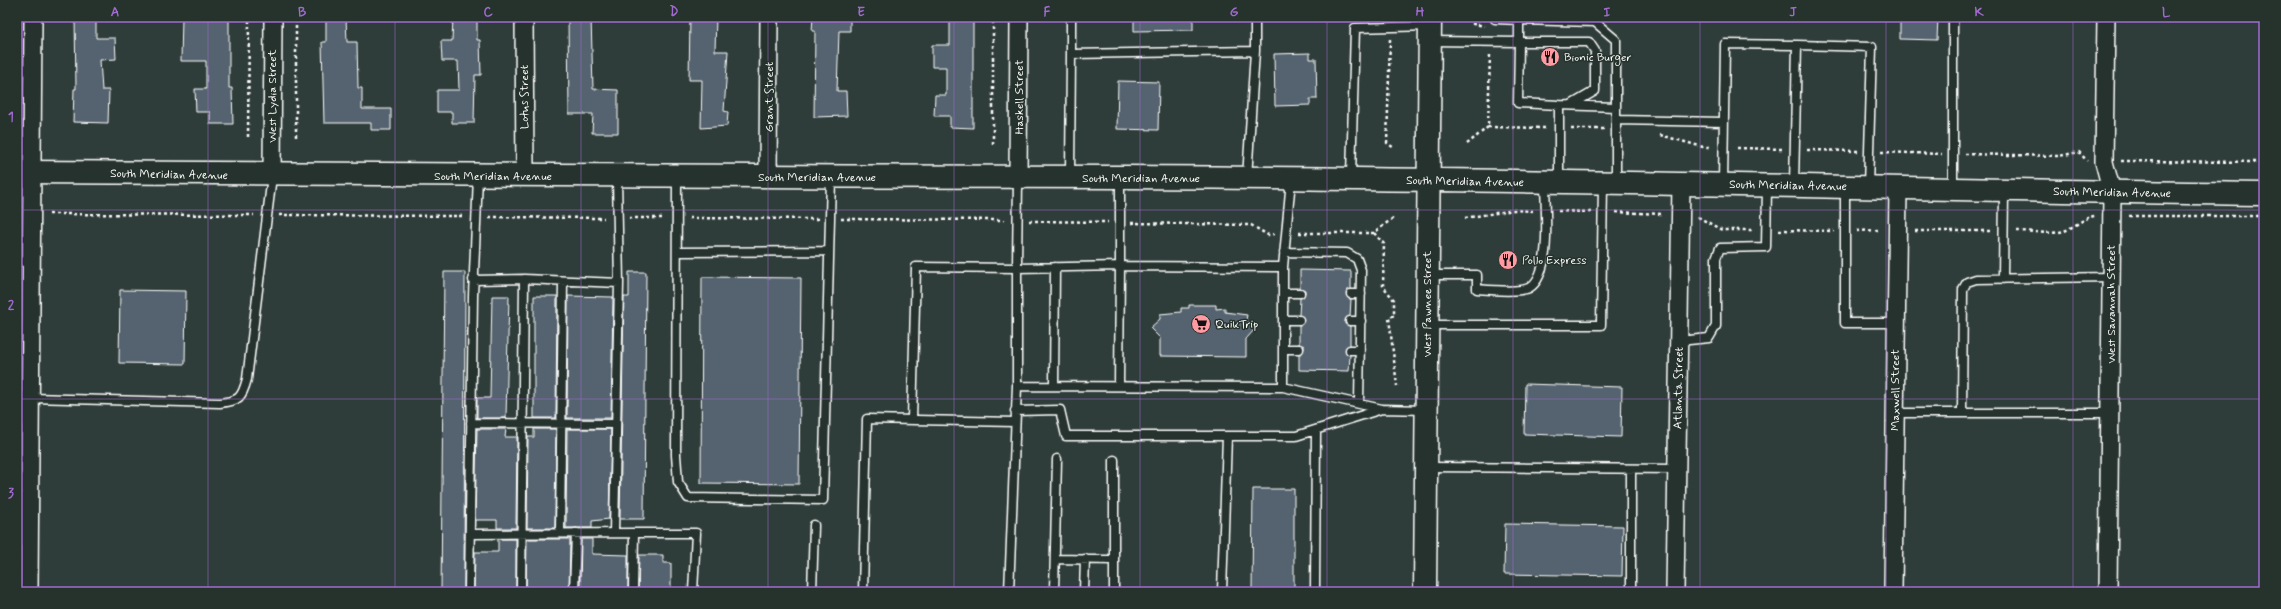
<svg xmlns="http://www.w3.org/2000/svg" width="2281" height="609" font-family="Mynerve,sans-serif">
	<rect width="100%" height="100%" fill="#2f3d3a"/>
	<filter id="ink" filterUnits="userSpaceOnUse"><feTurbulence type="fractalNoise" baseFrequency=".025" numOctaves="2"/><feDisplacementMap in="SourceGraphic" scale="8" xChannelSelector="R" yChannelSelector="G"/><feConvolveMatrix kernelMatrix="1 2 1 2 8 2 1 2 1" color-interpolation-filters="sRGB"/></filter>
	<g filter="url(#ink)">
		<path fill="#3a494a" d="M17,411H31L28,592H17Z"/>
		<path fill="#546470" stroke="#fff" d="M75,17H96V38H115L116,59L100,60L102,90H109L108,123L73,122L74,89H76Z
			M182,17H229V88H232L233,124H210V112H196L195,89H206V61H181Z
			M326,17H346L347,42H357L358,88H362V109H391V130H371V123H324L322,42H326Z
			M453,17H477V40H480L481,75H475L474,123H452V112H437V90H459L458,61H442L441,41H452Z
			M568,17H591L593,89L618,90V133H592L593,114H569Z
			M690,17H716L715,51H728L724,111L728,112L727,126L701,128L702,80H689Z
			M813,17H850V31H839L837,91H846L847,116L814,117L815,31H812Z
			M950,17H973V128L950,127V116H934L935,95H946V67H932V45H950Z
			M1134,17H1193V30L1134,31Z
			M1900,17H1938L1937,40L1900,39Z
			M1310,53V59H1316L1317,99H1310V105L1275,106L1274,54Z
			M1118,81L1159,82L1158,130L1117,129Z
			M1300,270L1351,271V289L1346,294L1351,299L1350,316L1345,321V324L1350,326V345L1345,350L1350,355L1349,371L1299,370V354L1304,349V346L1299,344V325L1304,320L1299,315L1300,298L1305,293V290L1300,288Z
			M444,272H465L464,592H441Z
			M629,272H646L644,519H620L624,297H629Z
			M702,277L801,278L799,484L701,483Z
			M120,290L186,291L185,364L119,363Z
			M492,296H509L506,418H477V398H490Z
			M534,296H557L556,418H534Z
			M568,296L613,297L611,418H567Z
			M1189,305H1216V309L1225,308V312L1247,315L1246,320L1255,329L1246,339V357L1160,356V338L1150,328L1160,319V314L1181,312V308H1189Z
			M1525,384L1622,387L1621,437L1524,434Z
			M477,429H506L505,437H517L516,528H497V520H475Z
			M534,429H556L555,528H527L528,437H534Z
			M567,429H611L609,519L592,521V528H566Z
			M1253,489H1294V592H1252Z
			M1505,524L1623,526L1622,576L1504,574Z
			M498,539H516V592H474L475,552H498Z
			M527,539H570L569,592H526Z
			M581,539H592V554L628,555V592H580Z
			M639,555H663V563H671V592H638Z"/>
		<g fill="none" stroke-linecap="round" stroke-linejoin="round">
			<g stroke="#fff" stroke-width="11">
				<path id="service" d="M1071,17V54L1255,51
					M1495,17V19L1519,20
					M1430,41L1519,42V20L1595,22L1616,40V182
					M1797,45L1872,47L1868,187
					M1559,105L1518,103L1519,42H1589L1595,51V91L1571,105
					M1616,120L1724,122
					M1070,175L1071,54
					M677,177L676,455L678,482L688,498L823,500L831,178
					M1351,177L1355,28L1430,26
					M617,178L619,283
					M1018,178L1017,268L1120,266V178
					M1247,178L1255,51V17
					M1559,181V105L1616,107
					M1723,184L1725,44L1797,45L1794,185
					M1845,188V323H1895
					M1953,188V17
					M677,252L829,251
					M1284,252L1347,253L1357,259L1361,270L1359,404
					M17,261L32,262
					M1283,267V387L1382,409L1426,410
					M1429,275H1477V289C1489,290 1518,293 1529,288C1553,274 1545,208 1545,183
					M524,279L619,283L614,533
					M2003,279L2004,191
					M473,280L524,279L521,592
					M1283,293H1300
					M1351,294H1361
					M1283,320H1299
					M1350,321H1361
					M1428,325H1601L1603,184
					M1679,341L1709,338L1716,326V258L1720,248L1766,247L1767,187
					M1283,349H1299
					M1350,350H1360
					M1054,386L1055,267
					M1119,386L1120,266L1283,267L1291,180
					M31,398L220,403C239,401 242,398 247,379L272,176
					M17,410L31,411
					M1015,411L1060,410L1066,436H1296L1382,409
					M1962,412L1963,289L1967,282L1976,279L2112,277
					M1895,413H2110
					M912,420L916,267L1017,268V386L1283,387
					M471,423L616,424
					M17,459H31
					M1428,467L1677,469
					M560,533L563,281
					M470,534L634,533
					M1055,559L1114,560
					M469,592L473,296L478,177
					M574,592L576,533
					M633,592L634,533H696L693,592
					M812,592L814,525
					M863,592L867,419L1015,422
					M1009,592L1017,386
					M1054,592L1057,459
					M1084,592L1085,559
					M1114,592V460
					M1222,592L1227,436
					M1315,592L1316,430
					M1631,592V469"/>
			</g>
			<g stroke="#fff" stroke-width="20">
				<path id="minor" d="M524,17L525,176
					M2106,17L2104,162L2112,192L2108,592
					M272,176L273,17
					M768,177L769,17
					M1018,178L1019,17
					M29,592L33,17
					M1675,592L1681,183
					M1893,592L1898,187"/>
			</g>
			<g stroke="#fff" stroke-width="25">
				<path id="secondary" d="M17,172C386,177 755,176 1124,177C1504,178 1884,189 2264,194
					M1425,592L1430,17"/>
			</g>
			<path stroke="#fff" stroke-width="2.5" stroke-dasharray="3 3" stroke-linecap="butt" d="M1473,17V24L1485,26
				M1390,39L1387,143L1394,148
				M1488,127L1546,128
				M1571,129H1604
				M1660,135L1703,147H1712
				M248,137L249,17
				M296,137V17
				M993,144V17
				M1467,144L1488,127L1490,54
				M1737,148L1782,149
				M1807,150L1858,151
				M1881,152L1942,154
				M1965,154L2059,156L2079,152L2087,161
				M2121,161L2264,162
				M1558,211L1591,212
				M1616,212L1663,214
				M49,214L254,215
				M279,215L464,216
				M2129,216H2264
				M489,217L604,218
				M1698,217L1722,230H1754
				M629,218H664
				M689,218L818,219
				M1465,218L1514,210L1533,211
				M841,219L1004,220
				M1029,221L1108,222
				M1131,223L1251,225L1268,235L1274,234
				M1779,230L1834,231
				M1857,231L1880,230
				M1915,231H1992
				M2017,231C2031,231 2051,235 2064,231C2075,227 2086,216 2096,216
				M1299,233H1374L1393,218
				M1374,233L1384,244L1383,286L1394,300V315L1389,318L1397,386"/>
			<use href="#service" stroke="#26332d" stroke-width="8"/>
			<use href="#minor" stroke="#26332d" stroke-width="17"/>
			<use href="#secondary" stroke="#26332d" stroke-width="22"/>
		</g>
	</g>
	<path fill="none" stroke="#a36bd2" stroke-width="1" stroke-opacity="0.55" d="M208,17V592M395,17V592M581,17V592M768,17V592M954,17V592M1140,17V592M1327,17V592M1513,17V592M1700,17V592M1886,17V592M2073,17V592M17,210H2264M17,399H2264"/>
	<defs>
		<g id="restaurant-disc" transform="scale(1)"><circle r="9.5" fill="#ff9aa2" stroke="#26332d"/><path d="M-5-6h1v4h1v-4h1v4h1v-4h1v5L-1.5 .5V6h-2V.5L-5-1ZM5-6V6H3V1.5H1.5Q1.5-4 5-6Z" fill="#111"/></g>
		<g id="supermarket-disc" transform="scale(1)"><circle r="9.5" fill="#ff9aa2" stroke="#26332d"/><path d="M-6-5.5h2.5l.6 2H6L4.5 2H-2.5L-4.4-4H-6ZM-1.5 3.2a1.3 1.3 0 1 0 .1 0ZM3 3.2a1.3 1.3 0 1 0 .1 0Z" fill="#111"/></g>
	</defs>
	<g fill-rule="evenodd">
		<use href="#restaurant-disc" x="1550" y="57"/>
		<use href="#restaurant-disc" x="1508" y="260"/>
		<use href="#supermarket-disc" x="1201" y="324"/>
	</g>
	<g text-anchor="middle" stroke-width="3" stroke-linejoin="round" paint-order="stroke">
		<g font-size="12" fill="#fff" stroke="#26332d" text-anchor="start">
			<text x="1564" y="61">Bionic Burger</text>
			<text x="1522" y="264">Pollo Express</text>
			<text x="1215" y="328">QuikTrip</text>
		</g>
		<g font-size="12" fill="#fff" stroke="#26332d">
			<text transform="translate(272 96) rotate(-90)" y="4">West Lydia Street</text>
			<text transform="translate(524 97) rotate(-90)" y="4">Lotus Street</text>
			<text transform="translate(769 97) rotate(-90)" y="4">Grant Street</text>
			<text transform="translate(1019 97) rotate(-90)" y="4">Haskell Street</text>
			<text transform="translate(169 174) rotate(1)" y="4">South Meridian Avenue</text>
			<text x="493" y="180">South Meridian Avenue</text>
			<text x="817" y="181">South Meridian Avenue</text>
			<text x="1141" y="182">South Meridian Avenue</text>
			<text transform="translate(1465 181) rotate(1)" y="4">South Meridian Avenue</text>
			<text transform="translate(1788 185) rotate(1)" y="4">South Meridian Avenue</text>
			<text transform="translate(2112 192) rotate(1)" y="4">South Meridian Avenue</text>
			<text transform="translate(1427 304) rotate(-90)" y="4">West Pawnee Street</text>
			<text transform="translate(2111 304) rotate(-90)" y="4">West Savannah Street</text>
			<text transform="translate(1678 388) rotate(-89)" y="4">Atlanta Street</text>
			<text transform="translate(1895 390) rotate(-90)" y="4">Maxwell Street</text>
		</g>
	</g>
	<rect width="2281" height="609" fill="none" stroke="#26332d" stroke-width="44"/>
	<rect x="22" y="22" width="2237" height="565" fill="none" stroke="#a36bd2" stroke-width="1.5"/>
	<g font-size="13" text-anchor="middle" font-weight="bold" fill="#a36bd2">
		<text x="115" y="16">A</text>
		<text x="302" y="16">B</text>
		<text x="488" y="16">C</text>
		<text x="674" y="16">D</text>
		<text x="861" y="16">E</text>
		<text x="1047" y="16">F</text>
		<text x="1234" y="16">G</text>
		<text x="1420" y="16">H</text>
		<text x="1607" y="16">I</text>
		<text x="1793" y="16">J</text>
		<text x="1979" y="16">K</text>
		<text x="2166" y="16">L</text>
		<text x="11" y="121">1</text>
		<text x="11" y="309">2</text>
		<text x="11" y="497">3</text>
	</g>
</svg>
